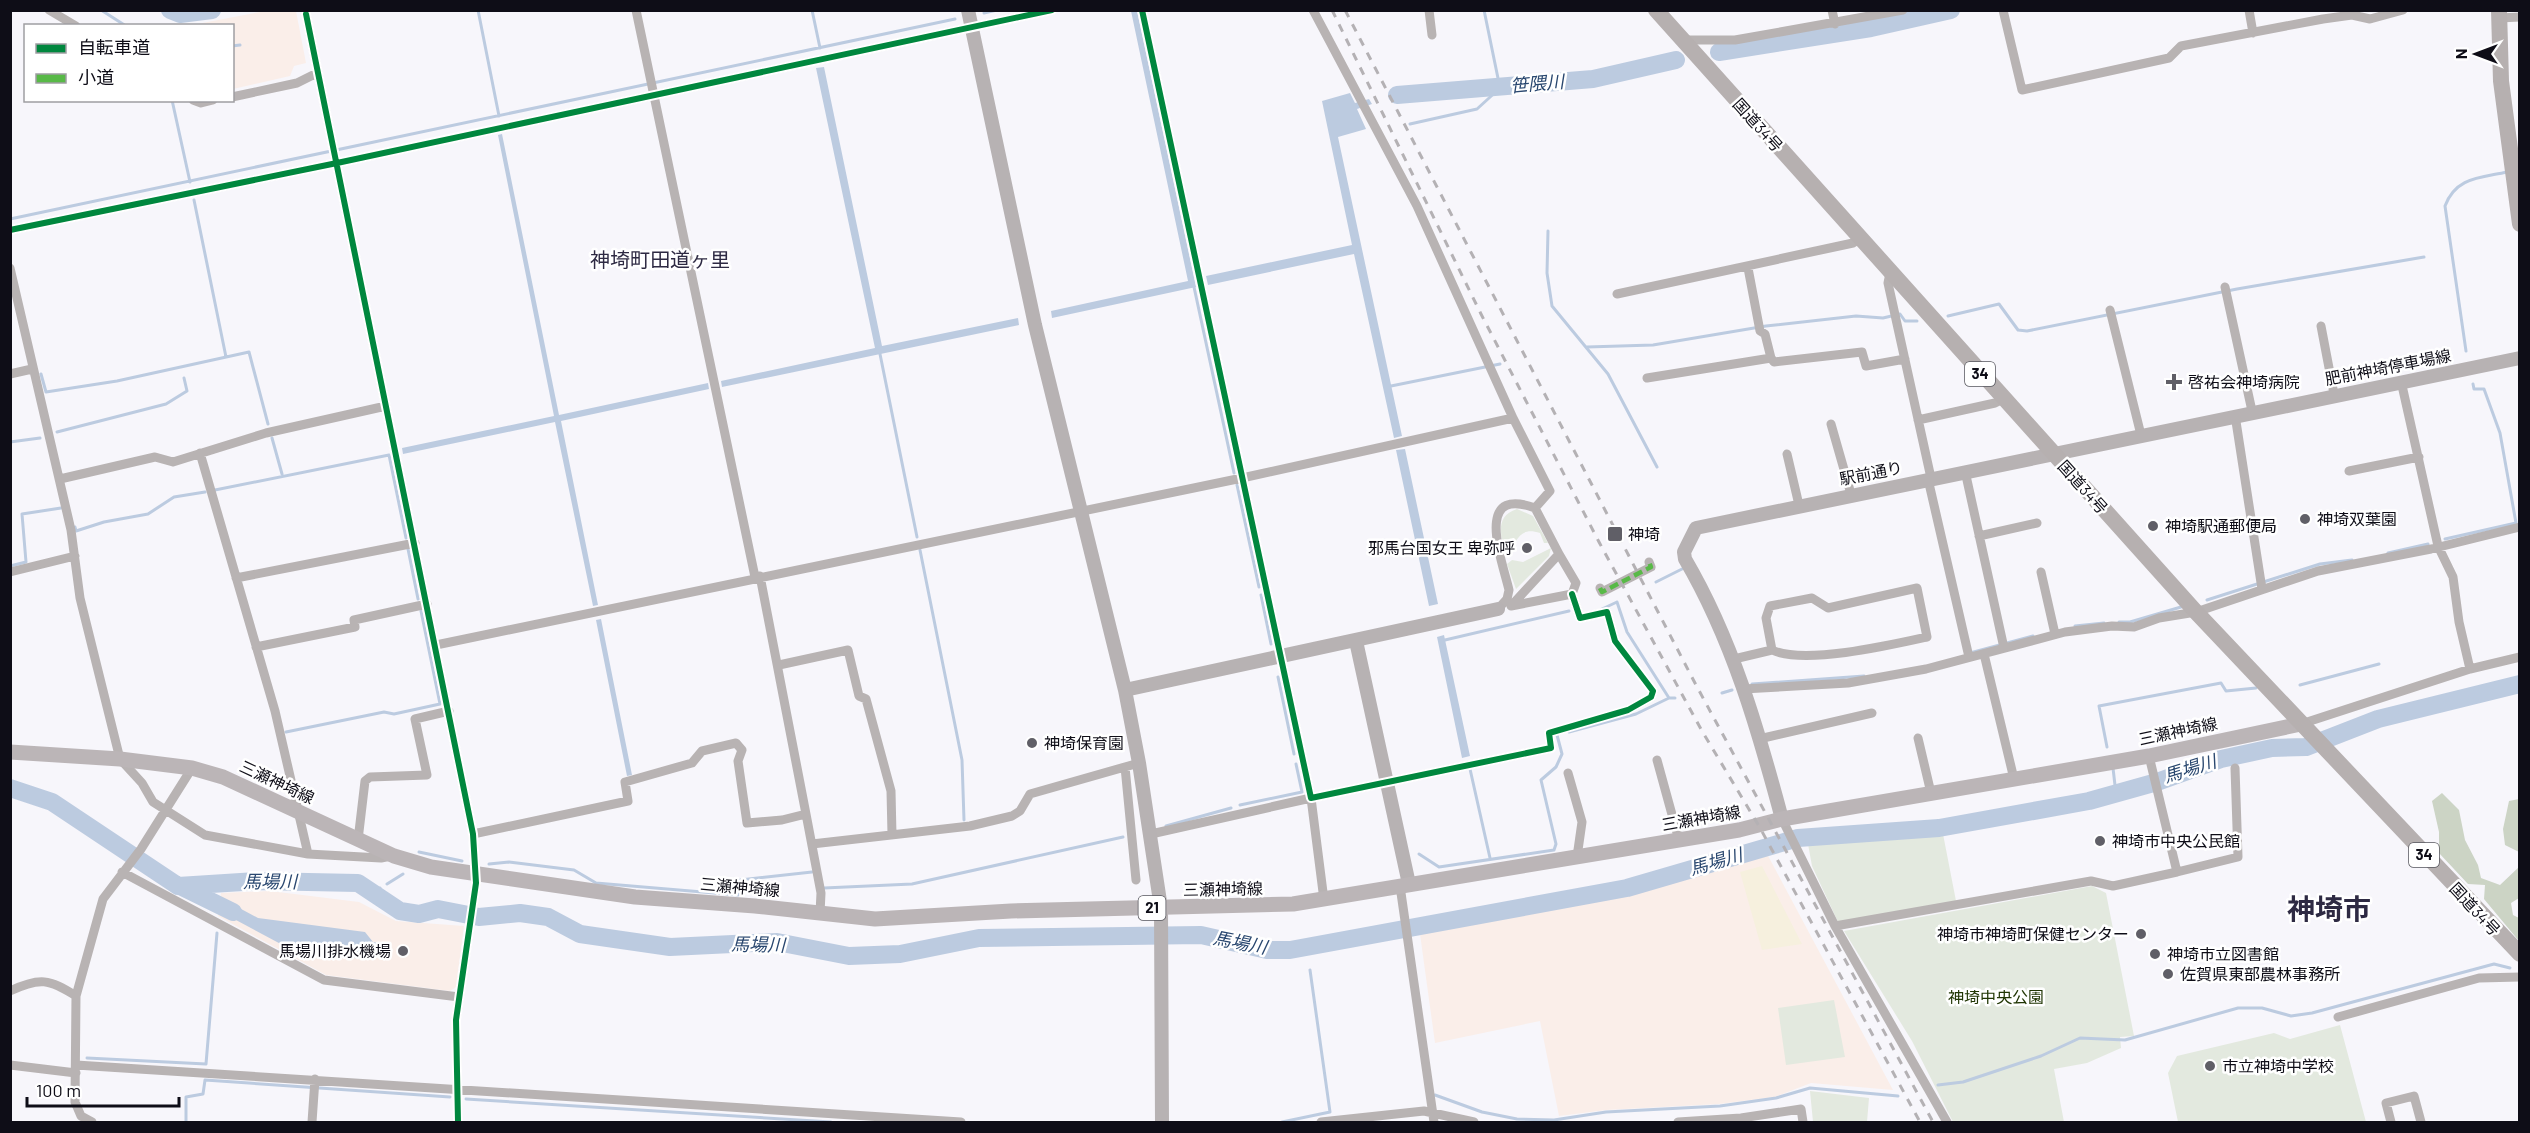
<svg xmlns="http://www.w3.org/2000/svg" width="2530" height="1133" font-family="Barlow,'Noto Sans JP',sans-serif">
	<rect width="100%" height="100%" fill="#f7f6fb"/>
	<path fill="#faeee9" d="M265,11H296L306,63L294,66L290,76L233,89L232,26L192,25Z
		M1766,852L1893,1090L1811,1083L1775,1097L1719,1104L1606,1110L1559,1116L1540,1021L1435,1043L1420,934L1640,893Z
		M270,891L359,902L396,921L464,926L456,987L450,991L326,975L218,916L221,893Z"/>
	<path fill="#e3e9df" d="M1517,509L1533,516L1548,543H1544L1540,533C1518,526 1518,542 1505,556C1502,537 1493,517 1517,509Z
		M1551,548L1549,556L1516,589L1507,564L1512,560L1523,562Z
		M1943,834L1956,901L1838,922L1812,866L1808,844Z
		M2092,886L2106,893L2134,1036L2120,1037L2121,1048L2087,1063L2054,1069L2064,1122H1953L1912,1041L1844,931Z
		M1834,1000L1845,1057L1786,1065L1778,1008Z
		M2340,1025L2366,1122H2178L2168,1073L2177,1056L2274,1033L2290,1039Z
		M1810,1091L1869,1098L1867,1122H1813Z"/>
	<path fill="#ccd4c5" d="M2442,793L2459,810L2465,840L2478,865L2481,878L2500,885L2519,867V898L2511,903L2513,915L2519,918V941L2484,899L2485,885L2468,884L2439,853V832L2432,801Z
		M2519,799H2520L2519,852L2505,845L2503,829L2509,801Z"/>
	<path fill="#f6f0de" d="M1762,866L1802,944L1762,950L1740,872Z"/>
	<path fill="#bccbe0" d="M1131,11H1137L1196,287L1052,318L1051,311L1188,281Z
		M824,67L882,346L1018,318L1019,325L722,387L721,381L875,348L816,68Z
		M1350,93L1355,103L1369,99L1372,104L1357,109L1366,129L1338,137L1402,436L1394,438L1354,254L1208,285L1206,276L1352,245L1322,101Z
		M502,134L559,415L708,383L709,389L561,421L598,605L593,606L555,422L403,454L402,448L554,416L498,135Z
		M1405,449L1438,604L1429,606L1396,450Z
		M601,619L632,775L627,776L596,620Z
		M1444,635L1470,756L1462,758L1437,637Z
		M217,896L258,918L365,932L373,942L383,943L382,953L372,951L362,959L314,953L313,958H307L208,905Z"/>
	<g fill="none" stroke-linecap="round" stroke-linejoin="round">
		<path stroke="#bccbe0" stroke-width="3" d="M101,10L126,26
			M478,10L499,116
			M812,10L820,48
			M984,13L997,10
			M232,46L240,45
			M172,100L190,182
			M1410,124L1477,109L1500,88L1484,10
			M194,200L226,357
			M10,219L955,19
			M1548,231L1547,273L1552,306L1608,374L1657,467
			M1194,287L1234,473
			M1948,316L1999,304L2018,330L2027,331L2237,289L2424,257
			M1587,347L1653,345L1766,326L1856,316L1883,318L1900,314L1905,321H1917
			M2466,351L2445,206C2456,177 2480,178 2507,172
			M880,354L917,537
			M41,374L46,392L117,381L249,352L268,424
			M1391,386L1500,364
			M57,432L166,404L187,391L184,378
			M272,438L282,474
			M10,442L40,438
			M1237,485L1259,587
			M215,490L389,455L406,538
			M75,527L76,531L104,522L148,514L174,497L205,492
			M2445,539L2516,523L2500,433L2484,389H2474L2473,384
			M408,549L418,599
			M920,550L962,760L964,820
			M2388,553L2428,544
			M10,566L26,562L22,514L61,508
			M1656,582L1682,569
			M1261,595L1271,644
			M2207,600L2320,564L2352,560
			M2119,622H2130L2181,607
			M2075,626L2104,623
			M1445,640L1569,611
			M1970,653L2033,636
			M1278,677L1294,754
			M1752,684L1864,676
			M2300,685L2379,664
			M1722,693L1732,690
			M1669,698H1675
			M286,732L384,712L394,714L440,704L421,611
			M1569,732L1636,714L1669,698L1627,632L1617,602L1602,609
			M2107,747L2099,706L2221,683L2226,691L2256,688
			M2113,768L2116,794
			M1470,769L1490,858
			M1240,805L1302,792L1296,764
			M1166,826L1231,808
			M419,852L462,861
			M1419,854L1439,867L1554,850L1556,844L1541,780L1556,767L1562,754L1557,735
			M489,864L509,862L574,870L596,883L738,895L740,880L812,872
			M387,884L403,874
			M824,888L912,884L1123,837
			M373,892L380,888
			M87,1058L206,1064L217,933
			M1938,1085L1963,1082L2041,1056L2080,1038L2125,1040L2238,1008H2262L2291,1016L2312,1013L2494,964L2510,968
			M1435,1095L1482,1112L1517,1119L1554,1120L1606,1112L1720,1106L1776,1098L1810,1088L1898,1096
			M466,1099L831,1122
			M186,1122V1097L203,1094L205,1080L450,1097
			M1282,1122L1330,1112L1310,970"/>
		<path stroke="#bccbe0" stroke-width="18" d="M170,10L180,14L212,10
			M1719,52L1871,28L1951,10
			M1397,95L1593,79L1676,60
			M10,788L52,802L178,886L258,881L358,883L400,911L419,914L438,909L479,917L520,913L548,917L580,934L670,947L777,942L849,956L900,954L979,938L1201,935L1267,950H1290L1627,888L1798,838L1939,828L2089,801L2157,782L2221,759L2272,748L2306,747L2378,719L2520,684
			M180,886L233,912"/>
		<path stroke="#b8b3b3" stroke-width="9" d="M49,10L76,26
			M636,10L755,577
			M1142,10L1311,798L1551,748L1549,733L1628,710L1651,697L1653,691L1615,641L1607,612L1580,618L1572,594
			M1313,10L1417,206L1513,418L1550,491L1535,508
			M1429,10L1432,35
			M1832,10L1835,24
			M2003,10L2022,90L2169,58L2181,46L2323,19L2352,15L2370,19L2403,10
			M2249,10L2253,33
			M306,14L473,834L476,883L456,1020L458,1122
			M2499,18L2520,17
			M1683,40H1735L1903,10
			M232,97L297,83L317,73
			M193,100L201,103L213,100
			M10,230L337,163L1052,10
			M10,268L71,530L80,598L120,759L142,783L153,802L205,835L308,854L381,858L391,856
			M1890,273L1888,283L1931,478
			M2225,287L2252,411
			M1617,294L1853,243L1859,239
			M2110,310L2141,435
			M2321,326L2334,394
			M1771,358L1774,362L1862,352L1866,366L1905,359
			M10,374L32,369
			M1647,378L1771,358L1765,334L1760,331L1748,268
			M2401,381L2438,546L2453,577L2459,622L2470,669
			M2235,415L2262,589
			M1918,420L1995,403L2003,399
			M1831,424L1851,494
			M200,453L275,711L308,854
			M1787,454L1799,505
			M1965,471L2004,648
			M2349,471L2419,457
			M60,479L155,457L173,462L266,433L386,406
			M1928,479L1969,657
			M1979,536L2037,523
			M10,572L75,556
			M2041,572L2055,634
			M760,576L806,814
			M236,578L415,543
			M1600,588L1602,592L1651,567L1649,562
			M1511,606L1572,594L1576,583L1559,554
			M1498,609L1507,599L1509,590C1502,560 1473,485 1535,508L1559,554L1511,606
			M436,645L1242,478L1513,418
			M256,647L355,627L354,620L427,604
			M1984,654L2014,779
			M1734,659L1772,650L1766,618L1770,606L1812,598L1828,608L1917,588L1927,637C1891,645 1804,665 1772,650
			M779,665L848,650L859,696L866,699L891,791L892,835
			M1743,689L1848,683L1926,669L2065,632L2112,626L2134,627L2159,618L2196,612L2318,571L2431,549L2520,527
			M2301,724L2470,669L2520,657
			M1918,738L1931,793
			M1759,739L1872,713
			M1657,760L1679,840
			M1125,767L1136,880
			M1568,773L1582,822L1577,857
			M1782,819L1835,926L1947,1122
			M473,834L628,801L625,782L692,763L702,751L736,743L742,750L738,761L747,823L782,820L806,814L821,893L820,913
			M1151,834L1311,798L1324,900
			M358,840L365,781L370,777L427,775L415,719L449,711
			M812,844L970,826L1012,816L1020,811L1030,794L1139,763
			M122,872L324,980L459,997
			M2177,872L2238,857L2235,768
			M1400,886L1434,1122
			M1835,926L2091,881L2113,886L2177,872L2149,756
			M10,991C40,977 49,979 76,996
			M2338,1017L2479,978L2520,977
			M10,1065L76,1073
			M76,1065L961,1122
			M92,1122L81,1116L75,1102L76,996L103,899L141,849L192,768
			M312,1122L315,1079
			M1321,1122L1424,1111L1474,1122
			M1678,1122L1741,1118L1801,1109L1803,1122
			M2391,1122L2386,1103L2414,1096L2421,1122"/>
		<path stroke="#b7b2b3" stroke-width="14" d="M968,10L1035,325L1125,690L1139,763L1161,908L1162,1122
			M1356,641L1409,884
			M1125,690L1498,609
			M1782,819C1758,729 1732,639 1685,559L1684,552L1696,528L2520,358"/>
		<path stroke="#bbb5b7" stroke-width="15" d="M10,752L120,759L192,768L223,777L394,856L431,867L635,897L755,906L875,919L1011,911L1293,904L1739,830L1782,819L2149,756L2301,724"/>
		<path stroke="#b6b0b0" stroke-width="16" d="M1656,10L2196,612L2520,954
			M2499,10L2501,81L2520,224"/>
		<path stroke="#b4b1b4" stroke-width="3" stroke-dasharray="8 8" stroke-linecap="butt" d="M1332,10L1481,314L1599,542L1702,731L1759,826L1920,1122
			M1345,10L1696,685L1933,1122"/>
		<path stroke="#58b947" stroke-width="4.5" stroke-dasharray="9 4.5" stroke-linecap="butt" d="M1600,588L1602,592L1651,567L1649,562"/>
		<g stroke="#fff" stroke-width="10">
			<path id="cycleway" d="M1142,10L1311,798L1551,748L1549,733L1628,710L1651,697L1653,691L1615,641L1607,612L1580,618L1572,594
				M306,14L473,834L476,883L456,1020L458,1122
				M10,230L337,163L1052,10"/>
		</g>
		<use href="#cycleway" stroke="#00873e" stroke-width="6"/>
	</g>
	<g fill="#605f67" stroke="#fff" stroke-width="2">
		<path d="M2171 373h6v6h6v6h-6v6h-6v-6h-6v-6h6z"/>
		<circle cx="2305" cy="519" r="6"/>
		<circle cx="2153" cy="526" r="6"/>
		<rect x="1607" y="526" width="16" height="16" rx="3"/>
		<circle cx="1527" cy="548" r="6"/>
		<circle cx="1032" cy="743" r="6"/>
		<circle cx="2100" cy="841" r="6"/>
		<circle cx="2141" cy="934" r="6"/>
		<circle cx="403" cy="951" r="6"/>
		<circle cx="2155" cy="954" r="6"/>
		<circle cx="2168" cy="974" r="6"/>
		<circle cx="2210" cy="1066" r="6"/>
	</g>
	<g text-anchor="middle" stroke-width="5" stroke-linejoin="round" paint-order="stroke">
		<g fill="#fff" stroke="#56565d" stroke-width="1.5">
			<rect x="1965" y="362" width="30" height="24" rx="4.5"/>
			<rect x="2409" y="843" width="30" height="24" rx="4.5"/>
			<rect x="1138.5" y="896" width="27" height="24" rx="4.5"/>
		</g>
		<g font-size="15" font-weight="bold" fill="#0e0d17">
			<text x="1980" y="379">34</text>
			<text x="2424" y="860">34</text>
			<text x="1152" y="913">21</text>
		</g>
		<g font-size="16" fill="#0e0d17" stroke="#fff">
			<text transform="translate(1758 125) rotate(48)" y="6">国道34号</text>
			<text transform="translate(2388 367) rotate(-11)" y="6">肥前神埼停車場線</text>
			<text transform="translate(1871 473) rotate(-11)" y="6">駅前通り</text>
			<text transform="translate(2083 487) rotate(48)" y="6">国道34号</text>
			<text transform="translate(2178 731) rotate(-12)" y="6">三瀬神埼線</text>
			<text transform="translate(277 782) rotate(25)" y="6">三瀬神埼線</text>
			<text transform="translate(1701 818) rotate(-10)" y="6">三瀬神埼線</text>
			<text transform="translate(740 887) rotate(5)" y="6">三瀬神埼線</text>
			<text transform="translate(1223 889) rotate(-1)" y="6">三瀬神埼線</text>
			<text transform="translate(2475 909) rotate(47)" y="6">国道34号</text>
		</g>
		<g font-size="16" fill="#0e0d17" stroke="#fff" text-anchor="start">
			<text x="2188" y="388">啓祐会神埼病院</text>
			<text x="2317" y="525">神埼双葉園</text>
			<text x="2165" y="532">神埼駅通郵便局</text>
			<text x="1628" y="540">神埼</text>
			<text x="1515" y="554" text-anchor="end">邪馬台国女王 卑弥呼</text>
			<text x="1044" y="749">神埼保育園</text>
			<text x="2112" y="847">神埼市中央公民館</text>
			<text x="2129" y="940" text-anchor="end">神埼市神埼町保健センター</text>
			<text x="391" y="957" text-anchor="end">馬場川排水機場</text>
			<text x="2167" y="960">神埼市立図書館</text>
			<text x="2180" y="980">佐賀県東部農林事務所</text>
			<text x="2222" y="1072">市立神埼中学校</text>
		</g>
		<g font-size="16" fill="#213604" stroke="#fff">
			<text x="1996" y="1003">神埼中央公園</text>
		</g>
		<g font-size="18" font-style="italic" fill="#29476f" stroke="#fff">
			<text transform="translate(1537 84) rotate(-5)" y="6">笹隈川</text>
			<text transform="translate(2190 769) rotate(-17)" y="6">馬場川</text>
			<text transform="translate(1716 862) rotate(-16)" y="6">馬場川</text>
			<text x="270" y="888">馬場川</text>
			<text transform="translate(1240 943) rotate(11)" y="6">馬場川</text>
			<text transform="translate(758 945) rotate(1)" y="6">馬場川</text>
		</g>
		<g font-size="20" fill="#2e2a43" stroke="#fff">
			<text x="660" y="267">神埼町田道ヶ里</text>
		</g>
		<g font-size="28" font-weight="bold" fill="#2e2a43" stroke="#fff">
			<text x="2329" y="919">神埼市</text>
		</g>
	</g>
	<rect width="2530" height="1133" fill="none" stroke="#0e0d17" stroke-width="24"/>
	<rect x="24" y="24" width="210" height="78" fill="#ffffff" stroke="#9f9ea2" stroke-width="1.5"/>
	<rect x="36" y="44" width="30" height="9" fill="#00873e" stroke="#9f9ea2" stroke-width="1.5"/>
	<text x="78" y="54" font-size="18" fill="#0e0d17">自転車道</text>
	<rect x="36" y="74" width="30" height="9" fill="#58b947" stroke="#9f9ea2" stroke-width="1.5"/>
	<text x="78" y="84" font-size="18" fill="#0e0d17">小道</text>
	<g transform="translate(2476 54) rotate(270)" stroke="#ffffff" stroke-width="4.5" paint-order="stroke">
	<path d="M0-4.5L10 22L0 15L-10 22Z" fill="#0e0d17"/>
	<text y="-9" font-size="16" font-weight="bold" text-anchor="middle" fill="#0e0d17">N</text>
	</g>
	<path d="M27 1097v9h152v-9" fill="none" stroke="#0e0d17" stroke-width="3"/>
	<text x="36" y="1097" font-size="18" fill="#0e0d17" stroke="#ffffff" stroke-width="4.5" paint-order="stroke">100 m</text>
</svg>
